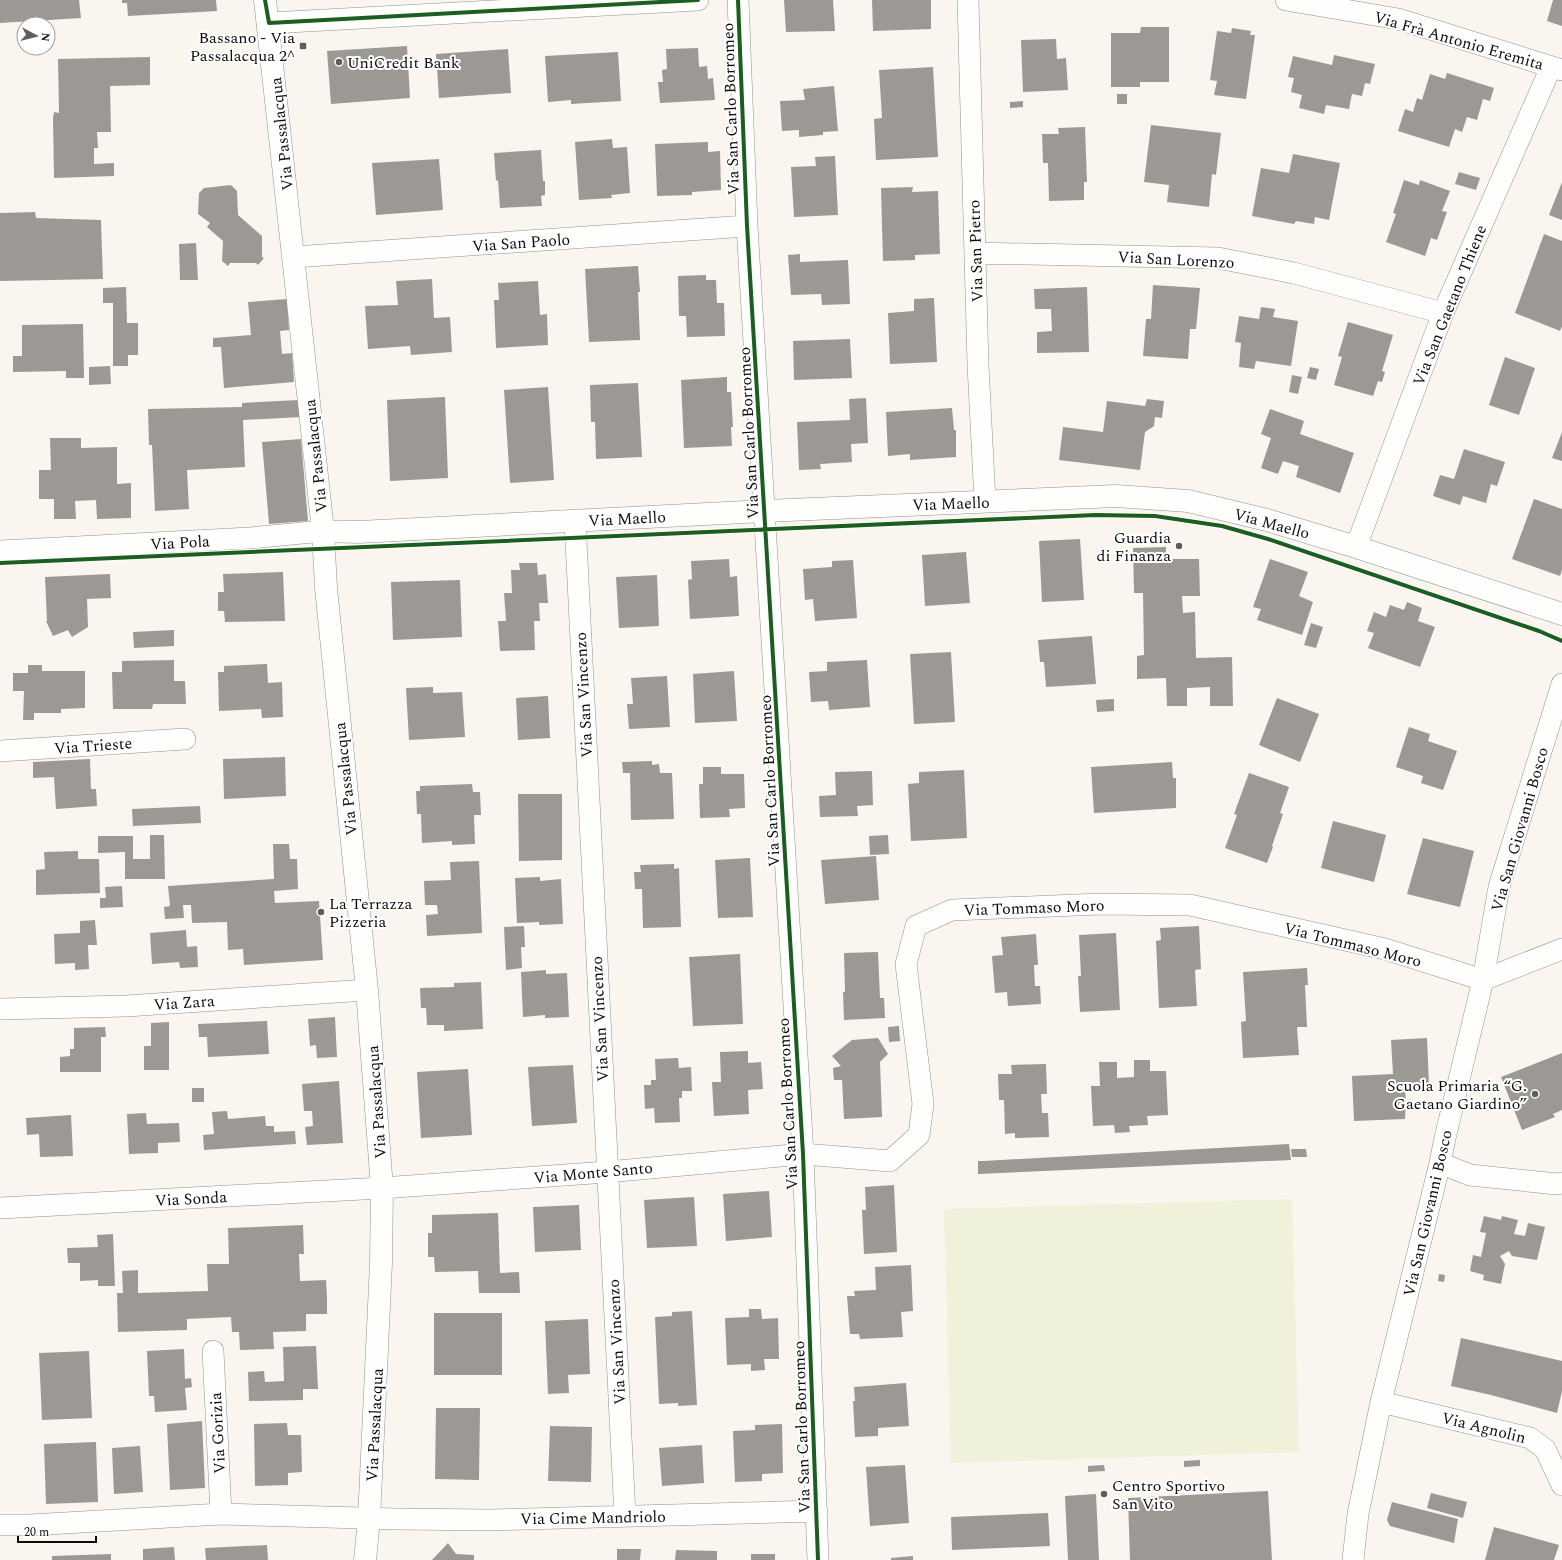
<svg xmlns="http://www.w3.org/2000/svg" width="1562" height="1560" font-family="Spectral,serif">
	<rect width="100%" height="100%" fill="#faf5ef"/>
	<path fill="#f0f1da" d="M1292,1199L1299,1452L951,1463L944,1209Z"/>
	<path fill="#9c9995" d="M0,0H79L81,18L0,23Z
		M122,0H216L217,11L128,16L127,3H122Z
		M784,0H833L835,31L786,32Z
		M872,0H931V29L873,31Z
		M1553,0H1562V26L1547,21Z
		M1141,27H1169V82H1140V87H1111V33H1140Z
		M1232,28L1251,31L1250,35H1255L1246,99L1214,95L1217,81L1210,80L1217,31L1231,33Z
		M1056,39L1057,59L1066,58L1068,90L1023,92L1021,40Z
		M407,46L410,98L331,104L327,51Z
		M698,48L699,67L707,66L708,79L713,78L715,100L660,103L658,82H663L662,70L667,69L666,49Z
		M508,49L511,93L439,98L436,54Z
		M618,52L621,101L571,104V100L548,102L545,56Z
		M1334,55L1375,64L1370,84L1365,83L1362,96L1352,94L1349,109L1326,105L1324,114L1299,108L1302,95L1291,92L1294,78L1288,77L1293,56L1332,65Z
		M150,57V85L110,86L111,132H97L98,148H94V164L114,163V176L54,178L53,118L54,112L59,113L58,59Z
		M933,67L938,157L876,160L874,119L882,118L879,70Z
		M1447,73L1494,88L1490,101L1483,99L1477,120L1467,117L1462,132L1455,129L1449,147L1398,131L1405,109L1413,112L1417,98L1422,100L1430,74L1445,79Z
		M834,86L838,131L823,132V135L799,137V130L782,131L780,101L805,100L803,89Z
		M1117,94H1127V104H1117Z
		M1023,101V107L1010,108V102Z
		M1151,125L1221,133L1216,175L1212,174L1209,207L1167,202L1169,185L1144,182Z
		M1085,127L1087,182H1084V200L1049,201L1048,163H1043L1042,134H1059L1058,128Z
		M612,139L613,148L627,147L630,193L611,195L612,198L579,200L575,142Z
		M708,142V152L720,151L721,190L692,192V195L657,196L655,144Z
		M541,150L543,181H545V195L541,196L542,206L500,208L498,180L496,181L494,153Z
		M1293,154L1340,163L1329,220L1315,217L1314,224L1296,221L1294,224L1252,216L1261,168L1289,173Z
		M835,156L838,215L794,217L791,167L816,166L815,157Z
		M439,159L443,210L376,215L372,163Z
		M1459,172L1480,178L1476,190L1455,184Z
		M1404,180L1419,185L1420,180L1450,191L1442,211L1447,212L1437,240L1431,238L1425,256L1386,242L1396,214L1393,213Z
		M1562,182V220L1549,215Z
		M231,185L237,191L238,215L262,236V257L264,258L258,265L256,263H230L228,266L222,261L223,241L207,227L210,223L198,214L199,193L204,188Z
		M913,187L912,192L938,191L940,254L915,255V260L883,261L881,188Z
		M35,212L36,218L101,220L103,279L0,281V213Z
		M1544,234L1562,241V326L1560,331L1515,313Z
		M196,243L198,280H180L179,244Z
		M800,254V262L848,260L850,304L822,305L821,294L791,295L788,255Z
		M638,266L640,292H638L640,340L589,342L585,269Z
		M706,275V280H716L717,303H724L725,336L687,337L686,316H679L678,276Z
		M432,279L434,318L450,317L452,352L411,355L410,346L368,349L365,306L398,305L396,281Z
		M538,281L540,315L547,314L548,345L496,348L494,300H499L498,283Z
		M1153,285L1200,288L1196,329H1190L1188,359L1143,356L1146,319H1151Z
		M126,287L127,323H138V355H128V366H113V303H103V288Z
		M1087,287L1089,352L1037,353V332L1052,331L1051,309H1035L1034,289Z
		M934,298L937,362L890,364L888,313L914,311V299Z
		M287,299L289,330L280,331L282,354L292,353L294,382L224,388L221,347H213V338L251,335L248,302Z
		M1261,307L1275,309L1273,317L1298,321L1291,366L1256,361L1254,369L1239,367L1241,343L1235,342L1239,316L1259,319Z
		M1348,322L1393,335L1382,371L1385,372L1382,382L1378,381L1373,396L1334,385L1342,357L1338,356Z
		M83,324L84,378H66V371L13,372V356H22V325Z
		M850,339L852,378L794,380L793,341Z
		M1505,357L1535,368L1519,415L1489,405Z
		M110,366L111,384L89,385V367Z
		M1310,367L1319,369L1316,380L1307,378Z
		M1292,375L1302,377L1298,394L1289,392Z
		M727,377V392H731L733,427H731L732,446L684,448L681,380Z
		M638,383L642,457L596,459L595,422H591L590,385Z
		M548,387L554,480L510,483L504,390Z
		M445,397L448,478L390,481L387,400Z
		M866,398L868,443L851,444L852,462L820,464L821,469L799,470L797,422L850,420L849,399Z
		M1147,399L1164,401L1162,418L1155,417L1154,426L1145,432L1140,470L1059,460L1063,427L1103,432L1107,401L1145,406Z
		M299,400L301,417L243,420L245,467L187,470L189,509L155,511L152,445H149L148,409L242,407V403Z
		M952,408L954,430H956V457L910,460V454L888,456L886,412Z
		M1270,409L1304,421L1300,434L1354,453L1340,493L1296,477L1299,466L1283,461L1278,474L1261,468L1271,438L1261,434Z
		M1562,432V461L1552,458Z
		M50,438H81V448L117,447V484L131,483V518L97,519L96,500L75,501L76,519H54V499H39V470H51Z
		M301,439L308,521L269,524L262,442Z
		M1464,449L1505,462L1497,486L1491,484L1486,503L1463,496L1460,505L1433,496L1440,475L1454,479Z
		M1534,499L1562,509V570L1560,576L1512,559Z
		M1080,539L1084,600L1042,602L1039,541Z
		M1166,547V559H1199L1200,596H1182L1183,613L1195,612L1196,658L1232,657L1233,706H1210V687L1187,688V706H1167L1166,678L1137,679V656L1144,655L1143,593H1134L1133,548Z
		M966,552L970,603L925,606L922,555Z
		M729,559L730,577L737,576L739,616L690,619L688,580L692,579L691,561Z
		M1270,559L1308,572L1299,596L1313,602L1302,635L1257,620L1261,609L1253,607Z
		M853,560L857,618L815,621L813,599L805,600L803,569L832,567V561Z
		M519,563H537L538,575L546,574L548,603H539L540,621H534L535,650L500,651L498,621H506L504,593H512L511,570H520Z
		M283,572L285,621L225,622L224,611H218V592H224L223,574Z
		M110,574L111,598L87,599L88,627L72,637L68,630L53,636L46,621H47L45,577Z
		M657,575L659,626L619,628L616,577Z
		M460,580L462,637L393,640L391,582Z
		M1407,602L1422,608L1418,621L1435,627L1420,667L1368,648L1374,633L1367,631L1374,612L1386,617L1390,605L1404,610Z
		M1311,623L1323,627L1316,648L1304,645Z
		M174,630V646L134,648L133,632Z
		M1092,636L1096,684L1046,687L1044,662H1040L1038,640Z
		M951,652L955,722L914,724L910,654Z
		M174,660V681H185L186,704H153L152,709H113L112,672H122V661Z
		M867,660L870,707L829,710L828,701L811,702L809,672L827,671V662Z
		M267,664L268,683L282,682L283,717L262,718L261,709L219,711L218,672H224V666Z
		M28,665H42V671H85V708L61,709V713H34V720H23L24,691H13V673H28Z
		M734,671L737,721L695,723L693,674Z
		M667,676L670,727L629,729L627,704H633L631,678Z
		M433,687V693L462,692L465,737L409,740L406,688Z
		M548,696L550,738L518,740L516,698Z
		M1277,698L1319,714L1300,762L1259,745Z
		M1114,699V711L1097,712L1096,700Z
		M1409,727L1430,734L1428,741L1457,751L1443,790L1421,783L1423,776L1396,767Z
		M285,757L286,796L224,799L223,759Z
		M90,759L91,789H96L97,806L56,809L54,777L33,778V762Z
		M652,761V765L659,764L660,773H672L674,819L631,820L630,773H623L622,762Z
		M1172,762L1173,778H1176V808L1094,813L1091,767Z
		M703,767H721V774H744L745,808L729,809L730,817L700,818L699,784H703Z
		M964,770L967,838L911,841L908,784L919,783V772Z
		M872,771L873,805L857,806L858,816L820,817L819,796L836,795L835,772Z
		M1249,773L1289,787L1280,813L1283,814L1272,846L1273,847L1267,863L1225,848L1237,815L1234,814Z
		M472,784L473,792H480L481,815H474L475,844L452,845V841L422,843L421,814H417L416,791H420V786Z
		M518,794H562V860L519,861Z
		M200,806L201,823L133,826L132,809Z
		M1333,821L1386,835L1374,882L1321,868Z
		M150,835H164L165,879H125V852L98,853V836H133V859H150Z
		M888,835L889,854L870,855L869,836Z
		M1423,838L1474,851L1460,907L1407,894Z
		M273,844H289L290,859H297L298,889L274,891L275,903L319,901L323,960L244,965L243,949L228,950L227,922L192,923L191,905H183L184,918L165,919L164,907L170,906L168,886L274,879Z
		M78,851V859H99L100,893L36,895V870L45,869L44,852Z
		M876,856L879,900L825,904L821,860Z
		M750,858L753,917L718,918L715,860Z
		M479,861L482,933L427,936L426,915L438,914L437,905H425L424,881L451,880L450,862Z
		M674,864V869L679,868L681,927L643,928L642,889H635L634,872H641L640,865Z
		M540,877V881L561,879L563,924L539,925V922L517,923L515,878Z
		M122,886L123,907L100,908V898H106L105,887Z
		M95,920L97,945H88L89,969L75,970V963L55,964L54,934L80,933V921Z
		M524,926L525,947H521L522,968L506,970L504,927Z
		M1199,926L1201,969L1195,970L1197,1006L1159,1008L1156,941L1161,940L1160,928Z
		M186,930L187,947L197,946L198,967L180,968L179,962L152,964L150,933Z
		M1116,933L1120,1010L1080,1012L1078,976H1081L1079,935Z
		M1036,934L1038,965H1034L1035,986H1040L1041,1004L1008,1006L1007,992L995,993L992,956L1003,955L1001,937Z
		M878,952L880,998H884L885,1018L844,1020L843,992H845L844,953Z
		M740,954L743,1024L693,1026L689,957Z
		M1307,968L1308,985H1305L1307,1027H1297L1299,1055L1243,1058L1241,1022L1246,1021L1243,972Z
		M546,970V974L567,973L569,1017L545,1018V1015L523,1017L521,972Z
		M481,982L483,1029L444,1031V1025H427L426,1008H421L420,988L454,987V983Z
		M335,1017L337,1057L317,1058L316,1045L310,1046L308,1019Z
		M267,1021L269,1054L208,1057L207,1037H199L198,1024Z
		M169,1022V1070H144V1046H151V1023Z
		M899,1026L900,1041L889,1042L888,1027Z
		M105,1027L106,1037H101V1072H60V1057L70,1056V1049H74V1028Z
		M878,1038L888,1054L880,1062L882,1117L844,1119L842,1080H834L833,1068L841,1066L832,1056L852,1040Z
		M1427,1038L1429,1086L1405,1087L1406,1102L1405,1119L1354,1121L1352,1076L1393,1074L1391,1040Z
		M748,1051V1063L761,1062L763,1089L748,1090L749,1114L714,1116L712,1082H721L720,1052Z
		M1562,1053V1110L1553,1114L1555,1117L1522,1130L1501,1077Z
		M678,1058L679,1068L691,1067L692,1091H682V1098H679L680,1122L655,1123L654,1108L645,1109L644,1085H651V1080H656L655,1059Z
		M1134,1060H1150V1071H1166L1168,1115L1147,1116L1148,1125L1129,1126L1130,1132L1115,1133L1114,1125L1093,1126L1091,1086H1100L1099,1062H1117V1078L1134,1077Z
		M1046,1064L1047,1094H1041L1042,1113H1048L1049,1137L1015,1138V1133L1005,1134L1004,1100H999L998,1074H1012L1011,1065Z
		M573,1065L577,1123L532,1126L528,1067Z
		M468,1069L472,1135L421,1138L417,1072Z
		M339,1081L343,1143L307,1145L305,1127L313,1126L312,1111H304L302,1084Z
		M192,1088H204V1102H192Z
		M227,1111L228,1119L265,1116L266,1126H274V1132L295,1131L296,1144L204,1150L203,1135L214,1134L212,1112Z
		M146,1113L147,1124L179,1123L180,1142L158,1143V1153L129,1154L127,1114Z
		M71,1115L73,1156L40,1157L39,1134L27,1135L26,1118Z
		M1289,1144L1291,1160L978,1174V1161H984Z
		M1291,1149H1306L1307,1157H1292Z
		M894,1185L897,1252L864,1254L862,1210H866L865,1187Z
		M769,1191L772,1237L726,1241L723,1194Z
		M694,1197L697,1246L647,1248L644,1200Z
		M579,1205L581,1250L535,1252L533,1207Z
		M498,1213L500,1273L519,1272L520,1293H479L478,1271L435,1272L434,1257H428V1233H432V1215Z
		M1484,1216L1501,1220L1502,1216L1518,1220L1514,1234L1525,1236L1528,1223L1545,1227L1537,1260L1512,1256L1509,1251L1500,1256L1505,1264L1501,1284L1483,1280L1484,1275L1470,1271L1473,1255L1481,1257L1486,1233L1480,1232Z
		M303,1225L304,1254H299L300,1281L326,1280L327,1297V1314H306V1331L273,1332L274,1349L240,1350L239,1332H232L231,1317L187,1319V1330L118,1332L117,1293H123L122,1271L138,1270V1293L208,1291L207,1264H229L228,1228Z
		M113,1234L115,1286H98V1280L80,1281V1263H68L67,1248L98,1247L97,1235Z
		M911,1265L913,1311L901,1312L903,1337L860,1339L859,1334H850L847,1296H855L854,1291L876,1290L875,1267Z
		M1439,1274L1445,1275L1444,1282L1438,1281Z
		M749,1309H761L762,1319L778,1318L779,1359H764L765,1370L751,1371V1364L727,1365L725,1318L749,1317Z
		M692,1311L697,1405L678,1406V1403L659,1404L655,1317L672,1316V1312Z
		M434,1313H502V1375H434Z
		M588,1319L590,1374L568,1375L569,1393L548,1394L545,1321Z
		M1461,1338L1562,1361V1391L1557,1413L1491,1395L1451,1386Z
		M316,1346L318,1389H303V1400L249,1401L248,1372L264,1371L265,1382L284,1381L283,1347Z
		M184,1349L185,1379L191,1378L192,1387L185,1388L187,1410L155,1412L154,1396H149L147,1351Z
		M89,1351L92,1418L42,1420L39,1353Z
		M906,1383L909,1426L878,1428V1436L855,1437L853,1401H855L854,1387Z
		M436,1408H480L479,1480L435,1479Z
		M202,1421L205,1488L170,1490L167,1424Z
		M287,1423L288,1435H301L302,1472L288,1473V1485L255,1486L254,1424Z
		M782,1424L783,1473L762,1474V1481L735,1482L733,1431L755,1430V1425Z
		M550,1426L592,1427L591,1482L548,1481Z
		M96,1442L98,1502L46,1504L44,1444Z
		M702,1445L704,1483L662,1486L659,1448Z
		M140,1446L143,1492L114,1494L112,1448Z
		M1200,1460V1466L1184,1467V1461Z
		M905,1465L909,1523L870,1526L866,1467Z
		M1104,1465L1105,1471L1088,1472V1466Z
		M1268,1491L1272,1560H1130L1128,1498Z
		M1431,1493L1467,1502L1463,1518L1427,1508Z
		M1096,1494L1099,1560H1068L1065,1496Z
		M1392,1502L1458,1519L1454,1543L1390,1526L1387,1520Z
		M1048,1513L1050,1546L952,1550L951,1517Z
		M1494,1527L1559,1545L1554,1560H1485Z
		M448,1543L456,1554L474,1555V1560H432Z
		M267,1545L268,1560H206L205,1548Z
		M174,1547L175,1560H143V1549Z
		M617,1549H641L640,1560H617Z
		M676,1550L717,1551V1560H675Z
		M111,1554V1560H52V1556Z
		M751,1554H775V1560H751Z
		M913,1556V1560H891V1558Z"/>
	<g fill="none" stroke-linecap="round" stroke-linejoin="round">
		<g stroke="#93908e" stroke-width="22">
			<path id="minor" d="M738,0L747,226L803,1154L818,1560
				M968,0L978,365L985,501
				M1286,0L1398,19L1562,70
				M269,23L698,0
				M975,253L1218,258L1294,273L1443,313
				M294,257L747,226
				M575,521L625,1516
				M1356,547L1443,313L1551,67
				M0,551L250,538L323,531
				M0,751L185,739
				M0,1009L126,1006L367,990
				M1440,1163L1470,1175L1557,1184L1562,1183
				M0,1208L382,1188L607,1172L803,1154L890,1161L919,1135L923,1104L906,964L916,926L952,910L1101,904L1190,905L1385,949L1483,980L1562,949
				M213,1351L221,1514
				M1381,1402L1530,1438L1545,1449L1562,1485
				M0,1525H30L221,1514L398,1519L490,1520L817,1511
				M1353,1560L1358,1514L1381,1402L1440,1163L1445,1138L1483,980L1499,887L1562,684"/>
		</g>
		<g stroke="#93908e" stroke-width="23">
			<path id="tertiary" d="M265,0L323,531L326,588L367,990L382,1188L381,1263L375,1392L369,1519L365,1560
				M323,531L359,532L765,511L1116,496L1188,501L1267,520L1356,547L1562,614"/>
		</g>
		<use href="#minor" stroke="#fefefd" stroke-width="21"/>
		<use href="#tertiary" stroke="#fefefd" stroke-width="22"/>
		<g stroke="#fff" stroke-width="6">
			<path id="cycleway" d="M265,0L269,23L698,0
				M738,0L747,226L803,1154L818,1560
				M0,563L1095,515L1155,516L1222,526L1268,539L1539,631L1562,641"/>
		</g>
		<use href="#cycleway" stroke="#1b5e20" stroke-width="4"/>
	</g>
	<g fill="#5f5d5b" stroke="#fff" stroke-width="1.5">
		<rect x="299" y="42" width="8" height="8" rx="2"/>
		<circle cx="339" cy="62" r="4"/>
		<circle cx="1179" cy="546" r="4"/>
		<circle cx="321" cy="912" r="4"/>
		<circle cx="1535" cy="1094" r="4"/>
		<circle cx="1104" cy="1494" r="4"/>
	</g>
	<g text-anchor="middle" stroke-width="4" stroke-linejoin="round" paint-order="stroke">
		<g font-size="16" fill="#0b0b0b" stroke="#fff" text-anchor="end">
			<text x="295" y="43">Bassano - Via<tspan x="295" dy="18">Passalacqua 2^</tspan></text>
			<text x="347" y="68" text-anchor="start">UniCredit Bank</text>
			<text x="1171" y="543">Guardia<tspan x="1171" dy="18">di Finanza</tspan></text>
			<text x="329" y="909" text-anchor="start">La Terrazza<tspan x="329" dy="18">Pizzeria</tspan></text>
			<text x="1527" y="1091">Scuola Primaria “G.<tspan x="1527" dy="18">Gaetano Giardino”</tspan></text>
			<text x="1112" y="1491" text-anchor="start">Centro Sportivo<tspan x="1112" dy="18">San Vito</tspan></text>
		</g>
		<g font-size="16" fill="#0b0b0b" stroke="#fff">
			<text transform="translate(1459 40) rotate(16)" y="6">Via Frà Antonio Eremita</text>
			<text transform="translate(730 109) rotate(-92)" y="6">Via San Carlo Borromeo</text>
			<text transform="translate(281 134) rotate(-96)" y="6">Via Passalacqua</text>
			<text transform="translate(521 242) rotate(-4)" y="6">Via San Paolo</text>
			<text transform="translate(975 251) rotate(-92)" y="6">Via San Pietro</text>
			<text transform="translate(1176 259) rotate(3)" y="6">Via San Lorenzo</text>
			<text transform="translate(1449 305) rotate(-68)" y="6">Via San Gaetano Thiene</text>
			<text transform="translate(748 433) rotate(-93)" y="6">Via San Carlo Borromeo</text>
			<text transform="translate(315 456) rotate(-96)" y="6">Via Passalacqua</text>
			<text transform="translate(951 503) rotate(-2)" y="6">Via Maello</text>
			<text transform="translate(627 518) rotate(-3)" y="6">Via Maello</text>
			<text transform="translate(1272 523) rotate(15)" y="6">Via Maello</text>
			<text transform="translate(180 542) rotate(-3)" y="6">Via Pola</text>
			<text transform="translate(583 695) rotate(-93)" y="6">Via San Vincenzo</text>
			<text transform="translate(93 745) rotate(-4)" y="6">Via Trieste</text>
			<text transform="translate(345 779) rotate(-96)" y="6">Via Passalacqua</text>
			<text transform="translate(769 781) rotate(-93)" y="6">Via San Carlo Borromeo</text>
			<text transform="translate(1519 829) rotate(-74)" y="6">Via San Giovanni Bosco</text>
			<text transform="translate(1034 907) rotate(-2)" y="6">Via Tommaso Moro</text>
			<text transform="translate(1353 944) rotate(14)" y="6">Via Tommaso Moro</text>
			<text transform="translate(184 1002) rotate(-4)" y="6">Via Zara</text>
			<text transform="translate(599 1019) rotate(-93)" y="6">Via San Vincenzo</text>
			<text transform="translate(376 1102) rotate(-94)" y="6">Via Passalacqua</text>
			<text transform="translate(787 1104) rotate(-93)" y="6">Via San Carlo Borromeo</text>
			<text transform="translate(593 1172) rotate(-5)" y="6">Via Monte Santo</text>
			<text transform="translate(191 1198) rotate(-3)" y="6">Via Sonda</text>
			<text transform="translate(1427 1213) rotate(-77)" y="6">Via San Giovanni Bosco</text>
			<text transform="translate(616 1342) rotate(-93)" y="6">Via San Vincenzo</text>
			<text transform="translate(374 1425) rotate(-87)" y="6">Via Passalacqua</text>
			<text transform="translate(801 1427) rotate(-92)" y="6">Via San Carlo Borromeo</text>
			<text transform="translate(1484 1427) rotate(14)" y="6">Via Agnolin</text>
			<text transform="translate(217 1433) rotate(-93)" y="6">Via Gorizia</text>
			<text transform="translate(593 1517) rotate(-1)" y="6">Via Cime Mandriolo</text>
		</g>
	</g>
	<g transform="translate(36 36) rotate(97)"><circle r="19" fill="#ffffff" stroke="#9d9d9d"/>
	<path d="M0-3L7 15L0 10L-7 15Z" fill="#5f5d5b"/>
	<text y="-6" font-size="11" font-weight="bold" text-anchor="middle" fill="#0b0b0b">N</text>
	</g>
	<path d="M18 1536v6h78v-6" fill="none" stroke="#0b0b0b" stroke-width="2"/>
	<text x="24" y="1536" font-size="12" fill="#0b0b0b" stroke="#ffffff" stroke-width="3" paint-order="stroke">20 m</text>
</svg>
